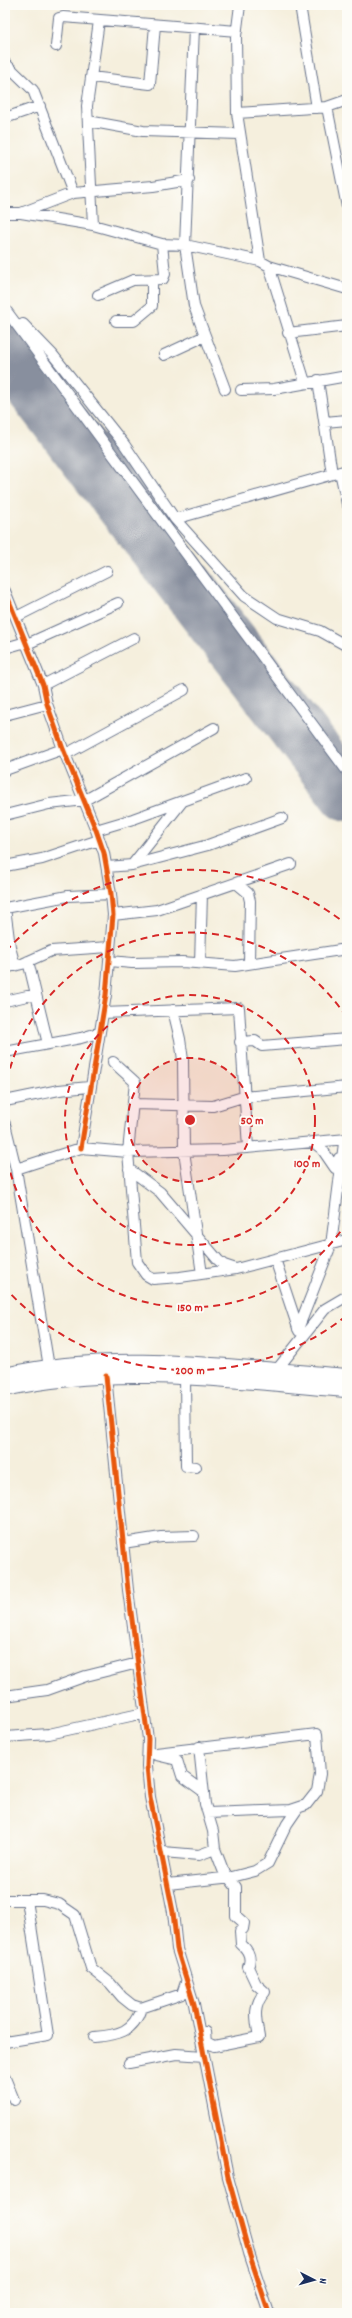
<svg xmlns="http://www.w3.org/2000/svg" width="352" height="2318" font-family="Dekko,sans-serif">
	<rect width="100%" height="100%" fill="#fdfcf7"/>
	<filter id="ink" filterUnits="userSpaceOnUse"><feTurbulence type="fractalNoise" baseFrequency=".025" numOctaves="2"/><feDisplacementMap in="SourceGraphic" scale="8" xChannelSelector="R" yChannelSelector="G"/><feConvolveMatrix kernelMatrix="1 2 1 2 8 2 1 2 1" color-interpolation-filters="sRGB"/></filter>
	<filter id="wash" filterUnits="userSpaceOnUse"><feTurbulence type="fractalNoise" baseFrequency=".012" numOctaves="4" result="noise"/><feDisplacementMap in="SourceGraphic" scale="16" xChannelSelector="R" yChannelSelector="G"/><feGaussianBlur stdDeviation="0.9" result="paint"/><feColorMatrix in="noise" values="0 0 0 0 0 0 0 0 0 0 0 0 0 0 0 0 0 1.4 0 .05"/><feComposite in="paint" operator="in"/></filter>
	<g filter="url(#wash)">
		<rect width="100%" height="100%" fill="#f5efdd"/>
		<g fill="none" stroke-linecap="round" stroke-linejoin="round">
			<path stroke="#888f9e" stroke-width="56" d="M5,351L347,794"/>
		</g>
	</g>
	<g filter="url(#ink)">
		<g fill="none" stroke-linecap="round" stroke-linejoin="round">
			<g stroke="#67728a" stroke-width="12">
				<path id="minor" d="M240,5L236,36L237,113L260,261
					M300,5L317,108
					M194,28L185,245L194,306L225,389
					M56,46L59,18L63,17L237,31
					M5,63L33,90L73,193
					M91,77L150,84L155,25
					M327,107L347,207
					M237,113L327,107L347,100
					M5,118L40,106
					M88,121L143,131L240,134
					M5,213H21L93,225L162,244L185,245L260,261L269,266L347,289
					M21,213L73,193L153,186L189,180
					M93,225L87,106L99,21
					M269,266L305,382
					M98,295L133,280L163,279L165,274L162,244
					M5,309L347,771
					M116,321H134L152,306V280
					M23,324L53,355L124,444L175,519L244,596L277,618L320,631L347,646
					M288,333L347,326
					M164,355L205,336
					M318,380L332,474
					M241,390L274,389L347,376
					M325,422L347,420
					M340,472L347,504
					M175,519L347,470
					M5,591L43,685L47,704L63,749L96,830L104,853L111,894L113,915L106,995L81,1148
					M16,617L107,571
					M27,644L118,603
					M5,648L26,642
					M43,685L134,638
					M5,715L47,704
					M66,754L184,690
					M5,770L63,749
					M5,815L49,804L85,800L214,728
					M96,830L133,819L246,778
					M132,865L208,845L282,818
					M5,866L42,859L99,840
					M107,867L132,865L182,802
					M236,883L248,893L250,901L249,963
					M113,915L157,910L291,864
					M28,961L48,1044
					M110,961L132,963L182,962L235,966L347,949
					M200,963L202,894
					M15,966L10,947L5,908L68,896L111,894
					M5,968L22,964L51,951L109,947
					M5,1001L36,994
					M173,1010L180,1039L183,1060L184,1151L202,1274
					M103,1013L239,1008L248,1148
					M240,1042L255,1041L262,1046L347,1039
					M5,1052L81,1038L98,1033
					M113,1062L135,1082L128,1152L137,1262L146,1275L153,1279L180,1277L236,1269L347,1240
					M5,1101L59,1090L89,1087
					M134,1104L213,1106L243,1097L347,1087
					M5,1124L16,1169L49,1367
					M313,1142L322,1149L335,1168L339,1158
					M16,1169L81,1148L128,1152L223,1150L347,1139
					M129,1169L160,1192L218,1260L224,1265L233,1268
					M275,1259L299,1331
					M298,1329L331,1245L344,1143
					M275,1372L325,1309L347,1296
					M106,1376L128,1590L148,1739L147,1766L150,1797L173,1912L177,1949L194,2004L228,2177L249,2253L269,2313
					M185,1377L186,1466L196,1467
					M123,1543L161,1537L194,1536
					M5,1696L47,1690L86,1676L138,1663
					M5,1737L49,1734L144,1713
					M148,1754L317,1734L320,1774L317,1791L306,1805L291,1810L208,1813
					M156,1755L177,1760L182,1776L204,1792
					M163,1852L199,1855L215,1849L213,1831L205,1804L199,1747
					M168,1884L232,1877L255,1871L268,1863L287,1824L298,1808
					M5,1900H27
					M205,2032L206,2042L214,2046L259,2037C256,2020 252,2006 265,1992L256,1984L248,1967C252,1958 248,1950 241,1944L240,1931L243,1929L244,1923L236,1916V1887L223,1870L215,1849
					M94,2037C118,2035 134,2032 141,2008
					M5,2042L48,2035L27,1900H43L59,1904L75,1915L91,1968L110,1983L122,1997L132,2005L141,2008L182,1994L186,1982
					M129,2063L176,2054L204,2056
					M5,2078L14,2100"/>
			</g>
			<g stroke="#67728a" stroke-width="18">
				<path id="trunk" d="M5,1376C116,1350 234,1369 347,1377
					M5,1388C117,1363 234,1380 347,1389"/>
			</g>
			<use href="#minor" stroke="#fff" stroke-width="10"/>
			<use href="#trunk" stroke="#fff" stroke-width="16"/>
			<g stroke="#fdfcf7" stroke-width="8">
				<path id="cycleway" d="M5,591L43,685L47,704L63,749L96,830L104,853L111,894L113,915L106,995L81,1148
					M106,1376L128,1590L148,1739L147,1766L150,1797L173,1912L177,1949L194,2004L228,2177L249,2253L269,2313"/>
			</g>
			<use href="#cycleway" stroke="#e8590c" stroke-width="5"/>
		</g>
	</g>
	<circle cx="190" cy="1120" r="62" fill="#d62828" fill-opacity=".12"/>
	<g fill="none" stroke="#d62828" stroke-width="2" stroke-dasharray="7 5">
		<circle cx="190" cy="1120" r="62"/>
		<circle cx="190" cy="1120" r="125"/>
		<path d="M347 1222A187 187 0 0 1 5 1148M5 1092A187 187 0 0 1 347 1018"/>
		<path d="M346 1316A250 250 0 0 1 6 1289M6 951A250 250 0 0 1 346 924"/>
	</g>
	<circle cx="190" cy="1120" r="6" fill="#d62828" stroke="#fdfcf7" stroke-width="2"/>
	<g font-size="12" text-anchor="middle" font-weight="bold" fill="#d62828" stroke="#fdfcf7" stroke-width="4" stroke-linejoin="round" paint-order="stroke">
		<text x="252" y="1124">50 m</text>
		<text x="307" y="1167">100 m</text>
		<text x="190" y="1311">150 m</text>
		<text x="190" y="1374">200 m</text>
	</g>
	<rect width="352" height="2318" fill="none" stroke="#fdfcf7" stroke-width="20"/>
	<g transform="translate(314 2280) rotate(96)" stroke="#fdfcf7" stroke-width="3" paint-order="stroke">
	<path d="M0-3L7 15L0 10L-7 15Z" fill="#1b2f5e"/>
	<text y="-6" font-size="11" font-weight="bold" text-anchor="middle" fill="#1b2f5e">N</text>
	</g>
</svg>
